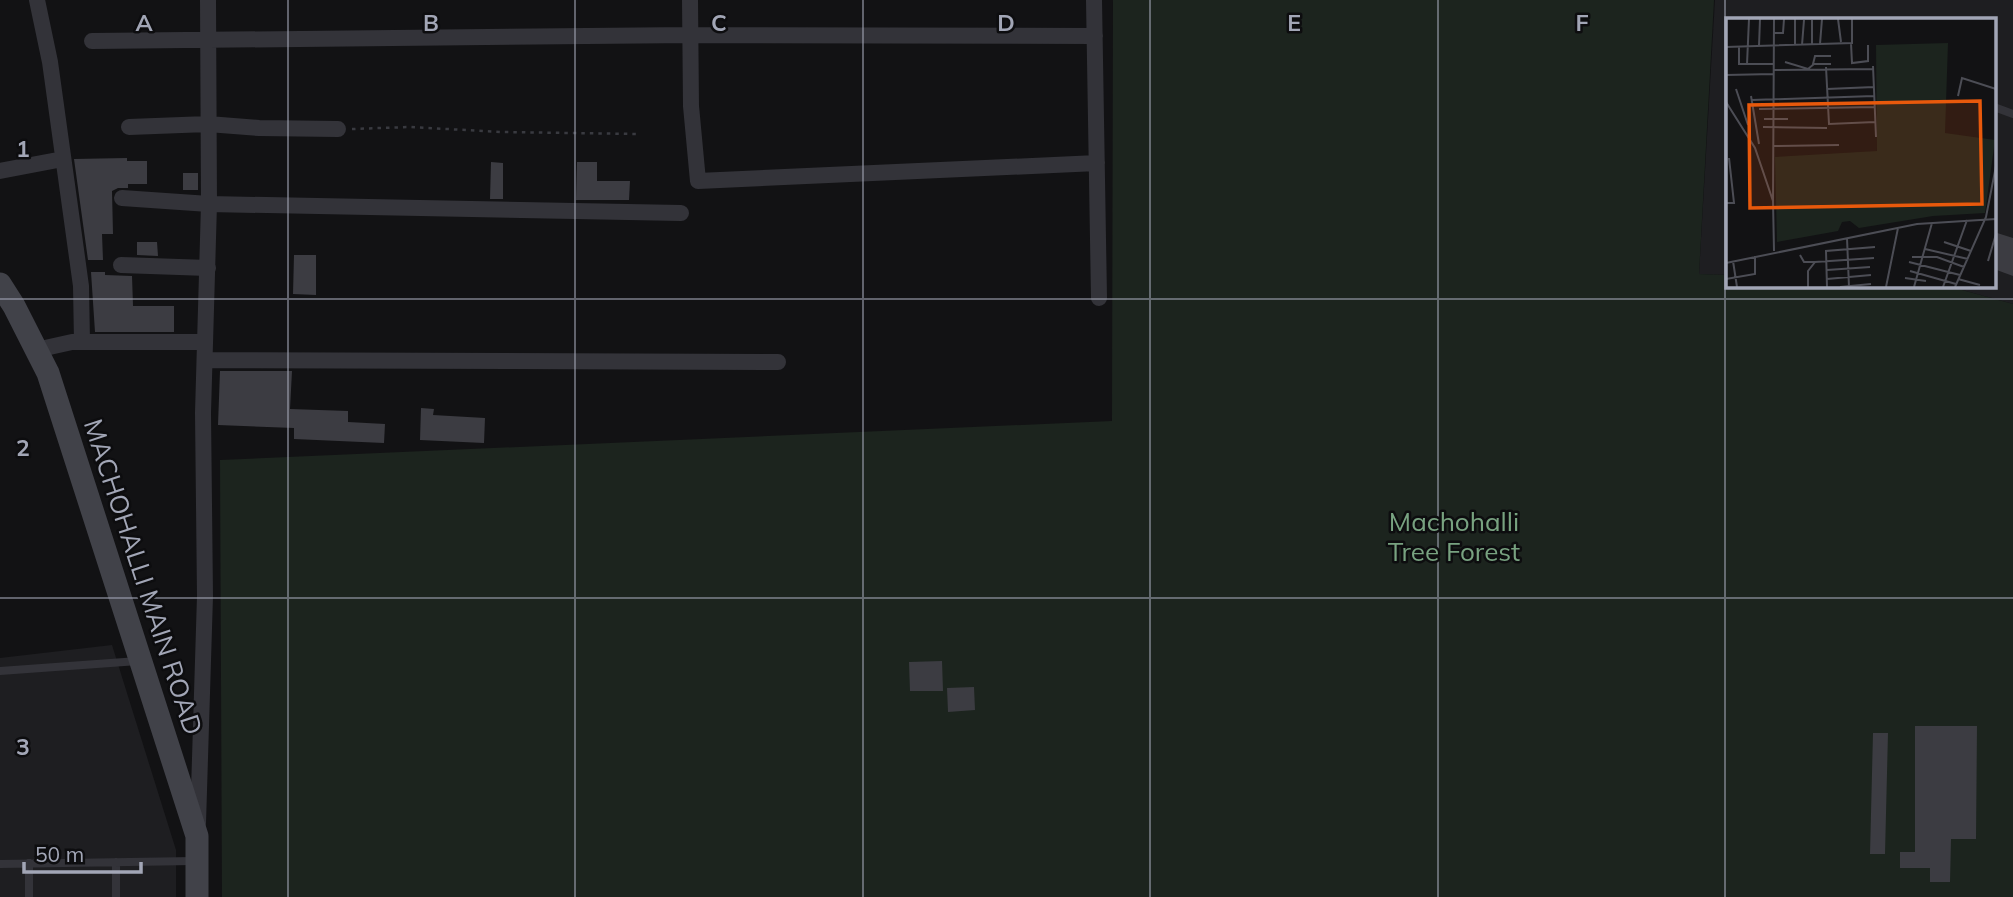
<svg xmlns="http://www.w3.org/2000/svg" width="2013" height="897" font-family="Mulish,sans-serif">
	<rect width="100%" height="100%" fill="#121214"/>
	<path fill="#1e1e21" d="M1715,0H2013V304L1944,285H1994V19H1728V275L1699,274Z
		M112,645L176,850V897H0V658Z"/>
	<path fill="#1c241e" d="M1113,0H1714L1699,274L1728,275V285H1944L2013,304V897H222L220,460L1112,421Z"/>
	<path fill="#3c3c42" d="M127,158V161H147V184H128V188H118L112,191L113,234H102L103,260H88L74,159Z
		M491,162L503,163V199H490Z
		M577,162H597V181H630L629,200H576Z
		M183,173H198V190H183Z
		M1994,232L2013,238V276L1994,269Z
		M137,242H157L158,256L137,255Z
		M294,255H316V295L293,294Z
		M91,272H105V275L132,276L133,306H174V332H95Z
		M220,371H292L290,409L348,411V422L385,424L384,443L294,439V428L218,425Z
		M421,408L434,409L433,415L485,418L484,443L420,440Z
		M942,661L943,691H910L909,662Z
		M974,687L975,710L948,712L947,688Z
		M1915,726H1977L1976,839H1951L1950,882H1930V868H1900V852H1915Z
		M1873,733H1888L1885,854H1870Z"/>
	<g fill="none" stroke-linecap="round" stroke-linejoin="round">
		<path stroke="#393a40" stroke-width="2.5" stroke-dasharray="3.5 5" stroke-linecap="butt" d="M352,129L410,127L502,132L638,134"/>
		<path stroke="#333339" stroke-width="8" d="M1994,107L2013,114
			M0,671L138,661
			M0,864L194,861
			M29,897V863
			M116,897V862"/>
		<path stroke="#333339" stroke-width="16" d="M37,0L50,62L81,286L82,342
			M690,0L691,106L698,181L1097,163
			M1094,0L1099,298
			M92,41L691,35L1095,36
			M129,127L208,124L259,128L338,129
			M0,171L63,159
			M122,198L209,204L681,213
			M121,265L208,268
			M36,350L72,342H205
			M205,360L778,362
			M198,823L205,596L203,413L209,204L208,0"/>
		<path stroke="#414249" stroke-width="23" d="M0,284L14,306L48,373L197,836V897"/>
	</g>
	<path fill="none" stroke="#a2a6b6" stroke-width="2" stroke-opacity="0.55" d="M288,0V897M575,0V897M863,0V897M1150,0V897M1438,0V897M1725,0V897M0,299H2013M0,598H2013"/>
	<g text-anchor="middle" stroke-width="5" stroke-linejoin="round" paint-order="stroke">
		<g font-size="26" fill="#78a280" stroke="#0d0d0f">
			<text x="1454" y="531">Machohalli<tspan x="1454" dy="30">Tree Forest</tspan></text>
		</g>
		<g font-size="26" fill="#a2a6b6" stroke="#0d0d0f">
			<text transform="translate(143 577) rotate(72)" y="9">MACHOHALLI MAIN ROAD</text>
		</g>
	</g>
	<g transform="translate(1726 18)">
		<rect width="270" height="270" fill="#121214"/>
		<path d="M222,25L219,115L269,122L259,195L207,198L133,210L124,203L116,204L112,213L51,224L49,139L151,133L150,27Z" fill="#1c241e"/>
		<path fill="none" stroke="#4c4d55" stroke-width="2" d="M112,1L115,24M47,15H57L58,1M125,25L126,45L142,43V27M86,26V2M94,26L96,1M69,27V1M76,27L78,2M13,28V46H47M33,28L34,1M0,29L126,25V1M105,38H89L87,46H105M59,44L82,51L88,46M21,46L23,1M147,48L150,119M100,49L103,106L149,104M47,52L147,51M0,57L47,56M10,71L22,107M101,71L148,69M25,78L33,126M232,78L236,60L270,71M26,82L148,78M0,84L29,130L47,183L48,233M33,91L149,89M38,101H62M37,109L101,110M47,128L113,127M47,183L48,1M0,185H8L3,140M121,220L123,269M218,224L245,233M199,231L242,241M74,237L78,244H89L82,253V269M186,239H211L238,249M7,243L11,269M262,243L270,216M89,244L148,240M183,244L234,257M0,245L191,206L270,201M101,252L144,249M184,253L230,266M179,260L200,263M0,261L29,256V238M101,261L145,257M232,261L254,267M101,269L100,233L149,229M114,269L145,266M160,269L172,210M188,269L206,205M217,269L241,202M229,269L260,199L270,148"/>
		<path fill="#e8590c" fill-opacity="0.15" stroke="#e8590c" stroke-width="3.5" d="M254,83L256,186L24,190L23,87Z"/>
		<rect width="270" height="270" fill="none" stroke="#a2a6b6" stroke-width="3.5"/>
	</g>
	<g font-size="23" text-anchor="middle" font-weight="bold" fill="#a2a6b6" stroke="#0d0d0f" stroke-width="5" stroke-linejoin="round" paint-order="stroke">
		<text x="144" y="31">A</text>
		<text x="431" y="31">B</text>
		<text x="719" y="31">C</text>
		<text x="1006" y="31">D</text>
		<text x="1294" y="31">E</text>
		<text x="1582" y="31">F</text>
		<text x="23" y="157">1</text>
		<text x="23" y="456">2</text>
		<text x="23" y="755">3</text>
	</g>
	<path d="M24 862v10h117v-10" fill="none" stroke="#a2a6b6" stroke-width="3.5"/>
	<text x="35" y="862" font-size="21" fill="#a2a6b6" stroke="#0d0d0f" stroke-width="5" paint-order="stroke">50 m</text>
</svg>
